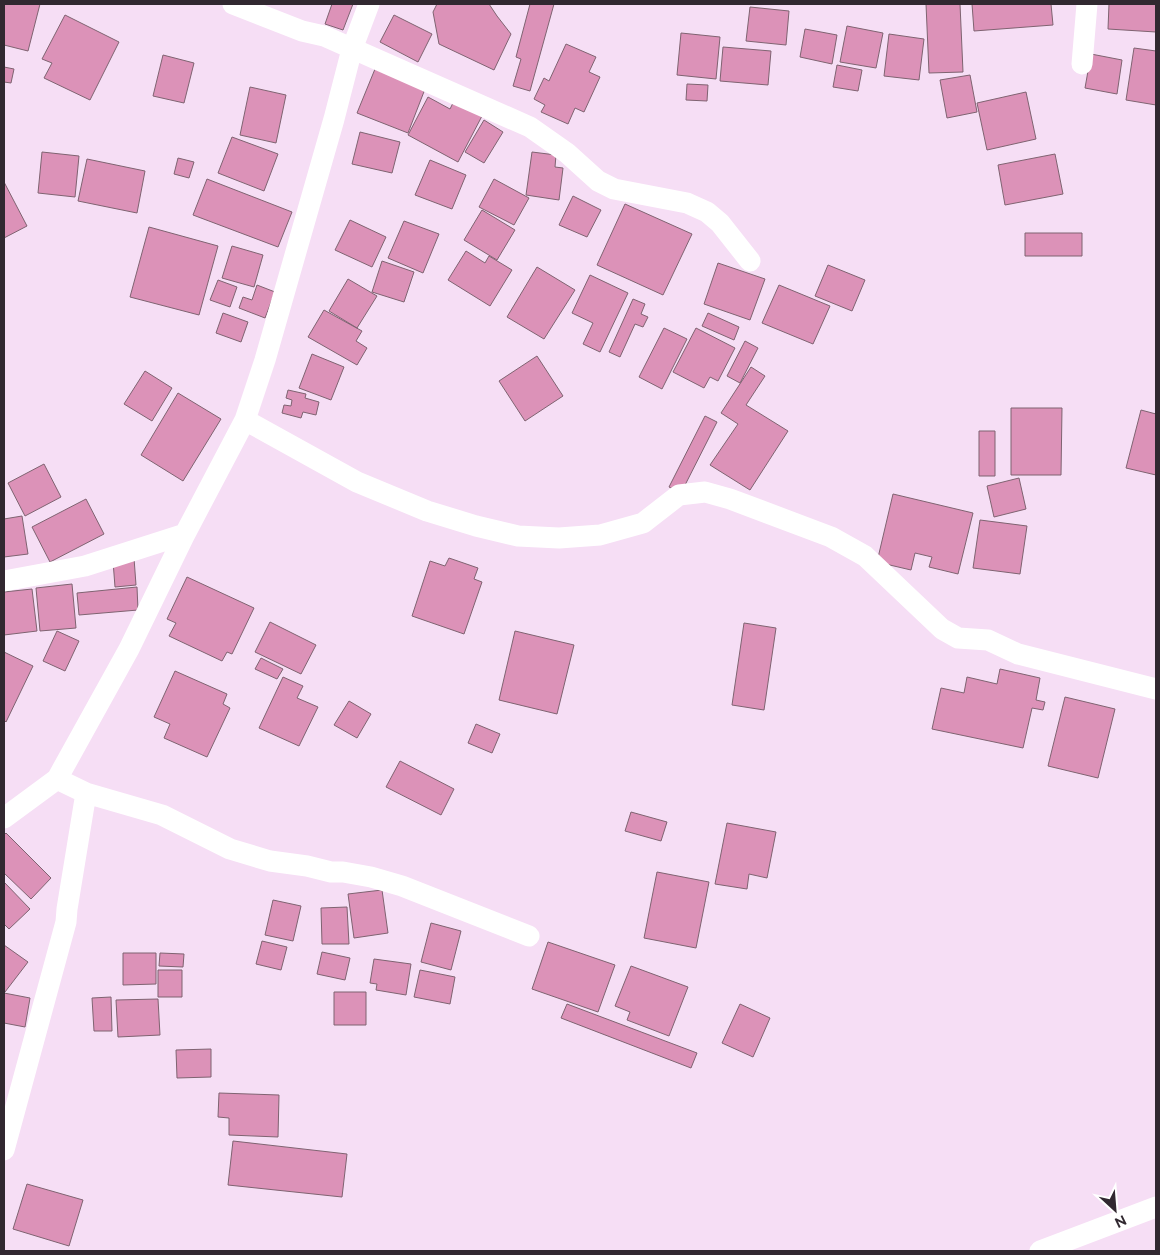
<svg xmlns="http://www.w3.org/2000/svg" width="1160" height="1255" font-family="Raleway,sans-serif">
	<rect width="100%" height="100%" fill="#f6def5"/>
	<path fill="#dc92b8" stroke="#7f6371" d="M4,4H40L28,51L4,45Z
		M332,4H353L343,30L325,24Z
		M437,4H489L497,16L511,34L494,70L439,44L433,12Z
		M530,4H554L530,91L513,86L521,59L516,57Z
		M926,4H960L963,72L929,73Z
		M972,4H1051L1053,25L974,31Z
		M1109,4H1156V32L1108,29Z
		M750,7L789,11L786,45L746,41Z
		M65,15L119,42L90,100L44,78L52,63L42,59Z
		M394,15L432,34L418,62L380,42Z
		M847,26L883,33L876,68L840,62Z
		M805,29L837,35L832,64L800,57Z
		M681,33L720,37L716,79L677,75Z
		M889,34L924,39L919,80L884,76Z
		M566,44L596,57L589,72L600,77L584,112L575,108L568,124L541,112L545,105L534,99L544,78L549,81Z
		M723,47L771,51L768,85L720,81Z
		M1134,48L1156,51V105L1126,100Z
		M1091,54L1122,60L1117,94L1085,88Z
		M163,55L194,63L184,103L153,96Z
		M837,65L862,70L858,91L833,87Z
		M4,67L14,69L11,83L4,82Z
		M375,69L425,89L408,133L357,113Z
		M970,75L977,112L947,118L940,80Z
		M687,84L708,85L707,101L686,100Z
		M250,87L286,95L276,143L240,135Z
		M1026,92L1036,139L987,150L977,103Z
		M428,97L450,109L454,101L482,116L458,162L408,135Z
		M484,120L503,132L484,163L465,152Z
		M360,132L400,142L392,173L352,164Z
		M232,137L278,154L264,191L218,173Z
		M42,152L79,156L75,197L38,193Z
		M532,152L556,155L555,167L563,168L559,200L526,195Z
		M1055,154L1063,194L1005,205L998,165Z
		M178,158L194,162L189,178L174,174Z
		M87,159L145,171L137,213L78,201Z
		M430,160L466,175L452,209L415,195Z
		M207,179L292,212L278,247L193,215Z
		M494,179L529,198L514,225L479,207Z
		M4,182L27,226L4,238Z
		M573,196L601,210L587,237L559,225Z
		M625,204L692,234L663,295L597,265Z
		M482,210L515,230L497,260L464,240Z
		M350,220L386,237L372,267L335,250Z
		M404,221L439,234L423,273L388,258Z
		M149,227L218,246L199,315L130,297Z
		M1025,233H1082V256H1025Z
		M232,246L263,255L254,287L222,278Z
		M466,251L485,263L489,256L512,270L490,306L448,280Z
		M382,261L414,272L404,302L372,292Z
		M718,263L765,279L750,320L704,304Z
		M828,265L865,280L852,311L815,296Z
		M537,267L575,290L544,339L507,317Z
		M590,275L628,293L600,352L583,344L593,323L572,313Z
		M348,279L377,296L357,328L329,311Z
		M218,280L237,287L230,307L210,300Z
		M257,285L275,292L265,318L239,308L243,297L252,300Z
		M779,285L830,306L813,344L762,323Z
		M633,299L645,304L641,314L648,317L643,327L635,324L620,357L609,352Z
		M324,310L362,331L356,341L367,348L357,365L308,337Z
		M223,313L248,322L241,342L216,333Z
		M708,313L739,327L734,340L702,326Z
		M664,328L687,339L662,389L639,377Z
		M696,328L735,348L718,381L710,377L704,388L673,372Z
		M745,341L758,348L740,383L727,376Z
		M312,354L344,367L331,400L299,388Z
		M537,356L563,396L525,421L499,381Z
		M751,367L765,376L746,405L788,431L750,490L710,465L738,424L721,413Z
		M145,371L172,388L152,421L124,404Z
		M288,390L306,394L305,398L319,402L316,415L303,412L301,418L282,413L284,405L291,406L292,400L286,398Z
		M178,393L221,419L183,481L141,455Z
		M1011,408H1062L1061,475H1011Z
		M1141,410L1156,414V475L1126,468Z
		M705,416L717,422L681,493L669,487Z
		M979,431H995V476H979Z
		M44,464L61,497L25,516L8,483Z
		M1019,478L1026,509L994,517L987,486Z
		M893,494L973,513L958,574L929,567L932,557L915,553L911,570L877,562Z
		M86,499L104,534L50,562L32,527Z
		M22,516L28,554L4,557V519Z
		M980,520L1027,526L1020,574L973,568Z
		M134,558L136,585L115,587L113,561Z
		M449,558L478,568L474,579L482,582L464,634L412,616L430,561L445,566Z
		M187,577L254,608L232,654L227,652L222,661L169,636L176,623L167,619Z
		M72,584L76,628L40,631L36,588Z
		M137,587L138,610L79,615L77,593Z
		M32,589L37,631L4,635V592Z
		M270,622L316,645L301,674L255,652Z
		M744,623L776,628L764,710L732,705Z
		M57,631L79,641L65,671L43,661Z
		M515,631L574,645L557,714L499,700Z
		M4,652L33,666L6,722L4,720Z
		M261,658L283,669L277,679L255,669Z
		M1000,669L1040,678L1036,700L1045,702L1043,710L1032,708L1023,748L932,729L941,688L964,693L967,677L997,684Z
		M175,671L227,694L223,704L230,708L207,757L164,738L170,724L154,717Z
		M283,677L303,686L297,698L318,707L299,746L259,728Z
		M1065,697L1115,709L1098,778L1048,766Z
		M349,701L371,714L357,738L334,725Z
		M476,724L500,734L492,753L468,743Z
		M400,761L454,789L441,815L386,787Z
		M631,812L667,822L661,841L625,831Z
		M727,823L776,832L767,878L749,874L747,889L715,884Z
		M6,833L51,878L31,899L4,873V835Z
		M657,872L709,882L696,948L644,938Z
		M4,882L30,909L9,929L4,924Z
		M382,890L388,933L354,938L348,894Z
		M273,900L301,906L293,941L265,935Z
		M347,907L349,944H322L321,908Z
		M431,923L461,931L451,970L421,962Z
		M262,941L287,947L281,970L256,964Z
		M548,942L615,965L598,1012L532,989Z
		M4,945L28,962L5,992L4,991Z
		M322,952L350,958L345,980L317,974Z
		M123,953H156V984L123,985Z
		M160,953L184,954L183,967L159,966Z
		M374,959L411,964L406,995L376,990L377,984L370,983Z
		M631,966L688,987L669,1036L627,1020L630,1012L615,1006Z
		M158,970H182V997H158Z
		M420,970L455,977L450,1004L414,997Z
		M334,992H366V1025H334Z
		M4,993L30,998L25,1027L4,1023Z
		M111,997L112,1031H94L92,998Z
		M158,999L160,1035L118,1037L116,1000Z
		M567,1004L697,1053L691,1068L561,1018Z
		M740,1004L770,1018L753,1057L722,1043Z
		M211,1049V1077L177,1078L176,1050Z
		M219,1093L279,1095L278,1137L229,1135V1118L218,1117Z
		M233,1141L347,1154L342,1197L228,1185Z
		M27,1184L83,1200L69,1246L13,1229Z"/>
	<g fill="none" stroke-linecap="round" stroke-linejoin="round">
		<path stroke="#fff" stroke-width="21" d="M233,4L302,31L324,36L530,127L567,153L598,181L614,189L687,203L707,212L720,223L750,261
			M1082,64L1087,4
			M245,420L357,482L427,511L476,526L518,536L559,538L600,535L643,523L679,495L705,492L730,499L831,537L865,556L942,629L958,638L988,640L1018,654L1156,689
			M4,581L85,566L185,534
			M57,779L86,793L162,815L230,849L270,861L307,866L331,872H343L371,877L402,886L529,936
			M4,818L57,779L129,649L185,534L245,420L265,360L334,119L352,49L369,4
			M4,1150L66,922L67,909L86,793
			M1040,1251L1156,1207"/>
	</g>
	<rect width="1160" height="1255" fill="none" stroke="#312830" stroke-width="10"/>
	<g transform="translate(1115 1210) rotate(154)" stroke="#ffffff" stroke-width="4" paint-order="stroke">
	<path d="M0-4L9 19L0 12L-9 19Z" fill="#312830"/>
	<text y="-8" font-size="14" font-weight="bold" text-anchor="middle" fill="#312830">N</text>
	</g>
</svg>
